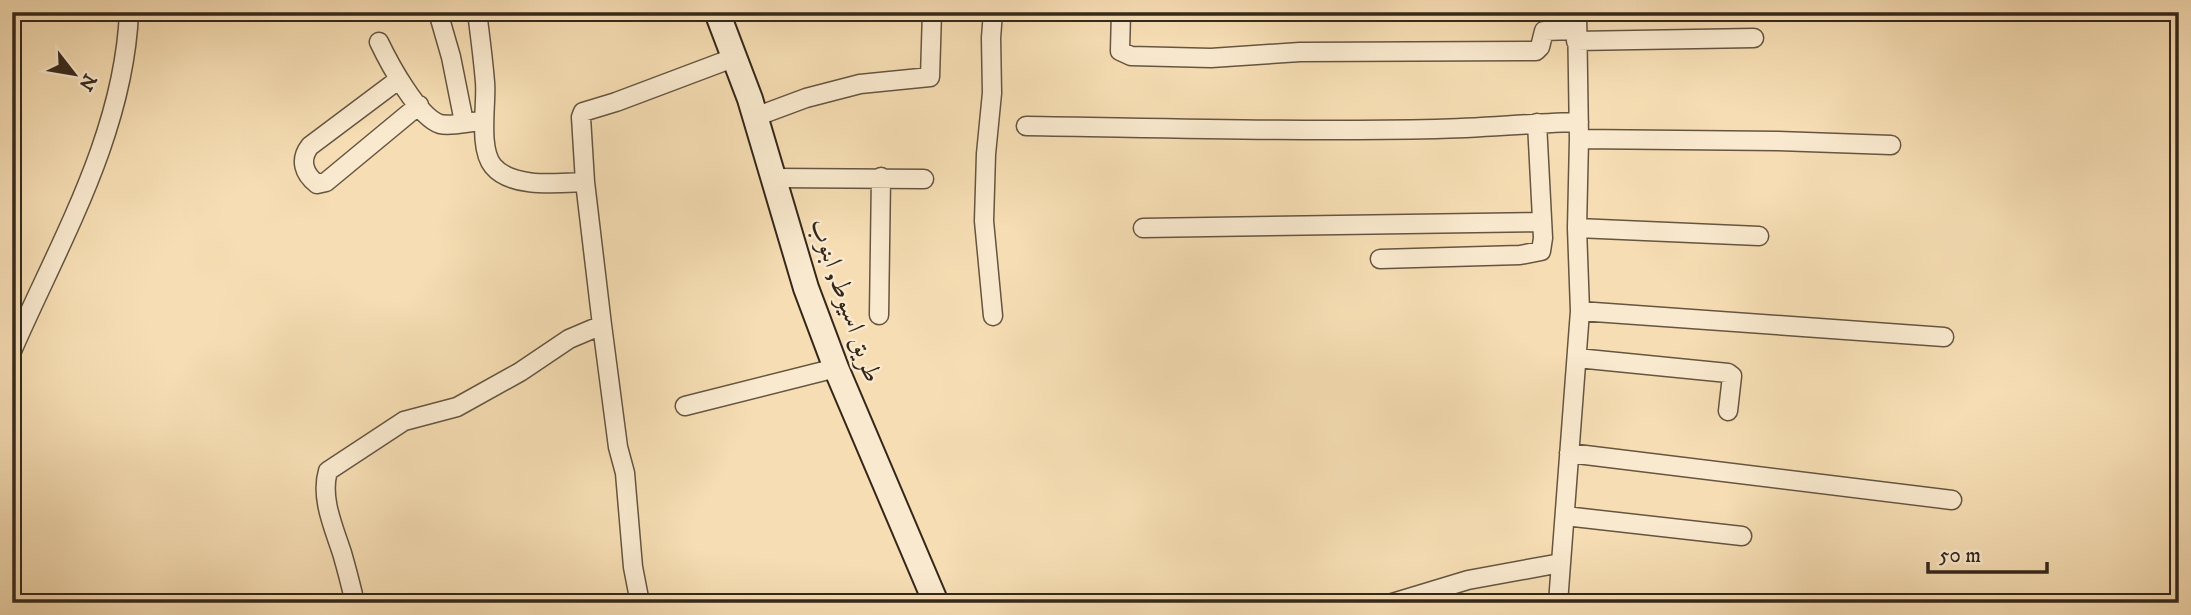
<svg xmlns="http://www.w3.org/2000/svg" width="2191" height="615" font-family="'IM FELL DW Pica',Amiri,serif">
	<rect width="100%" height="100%" fill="#f6ddb3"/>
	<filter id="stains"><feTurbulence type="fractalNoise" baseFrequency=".00286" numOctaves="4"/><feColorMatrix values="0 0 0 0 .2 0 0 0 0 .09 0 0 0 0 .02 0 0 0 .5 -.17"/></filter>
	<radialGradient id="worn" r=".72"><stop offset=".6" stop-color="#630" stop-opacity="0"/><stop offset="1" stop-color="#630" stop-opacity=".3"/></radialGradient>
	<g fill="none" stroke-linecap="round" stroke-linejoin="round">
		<g stroke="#655541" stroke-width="21">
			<path id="street" d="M438,12L451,57L464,122
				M477,12C480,35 483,58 485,82C487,103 478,148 493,166C512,189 559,183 585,182
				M1121,12L1120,51L1131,56L1211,58L1300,52L1536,51L1540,47L1544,31L1576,30
				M1576,41L1754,38
				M379,42C389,63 418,117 440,124C452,127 471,121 484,121
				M398,80L310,146C299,160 304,174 317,184L326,182L419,105
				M755,117L806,98L860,84L930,77L932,12
				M1026,126C1163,128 1299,132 1436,129C1484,128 1531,123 1579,122
				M1579,139L1778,141L1891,145
				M775,178L924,179
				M1143,228L1542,222
				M1577,228L1759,236
				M1380,259L1520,255L1541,251L1543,238L1537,123
				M1580,311L1944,337
				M879,315L881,177
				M993,316L984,221L986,154L992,93L991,38L993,12
				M12,351C60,241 124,134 129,12
				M1577,358L1728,373L1732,376L1728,411
				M685,406L836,368
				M1569,453L1952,500
				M1565,516L1742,536
				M355,603C351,586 347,570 342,553C334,528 320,498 328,471L404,421L457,407L520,372L569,339L602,325
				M640,603L633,567L625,473L618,447L602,325L585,182L581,117L583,112L616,102L733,58
				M1392,603L1468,580L1561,563
				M1558,603L1580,311L1577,228L1579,139L1577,12"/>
		</g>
		<g stroke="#35281b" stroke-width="28">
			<path id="secondary" d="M717,12L750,99L806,288L836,368L936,603"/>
		</g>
		<use href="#street" stroke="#f9e9ce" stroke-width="18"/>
		<use href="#secondary" stroke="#f9e9ce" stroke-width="24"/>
	</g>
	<g text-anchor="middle" stroke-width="5" stroke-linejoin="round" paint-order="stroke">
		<g font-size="26" fill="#35281b" stroke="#f9e9ce">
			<text transform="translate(847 300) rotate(71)" y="9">طريق اسيوط, ابنوب</text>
		</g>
	</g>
	<rect width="2191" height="615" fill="none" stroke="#f6ddb3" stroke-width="42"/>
	<rect x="14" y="14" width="2163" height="587" fill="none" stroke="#35281b" stroke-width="3.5"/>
	<rect x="21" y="21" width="2149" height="573" fill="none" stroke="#35281b" stroke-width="2"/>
	<g transform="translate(74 74) rotate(121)" stroke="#f9e9ce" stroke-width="5" paint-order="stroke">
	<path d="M0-5L12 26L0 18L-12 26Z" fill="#35281b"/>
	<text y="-10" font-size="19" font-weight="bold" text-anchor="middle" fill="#35281b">N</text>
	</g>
	<path d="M1928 562v10h119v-10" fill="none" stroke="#35281b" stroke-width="3.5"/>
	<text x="1939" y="562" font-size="21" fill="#35281b" stroke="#f9e9ce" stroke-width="5" paint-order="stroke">50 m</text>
	<rect width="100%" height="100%" filter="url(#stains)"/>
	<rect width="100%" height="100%" fill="url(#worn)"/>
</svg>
